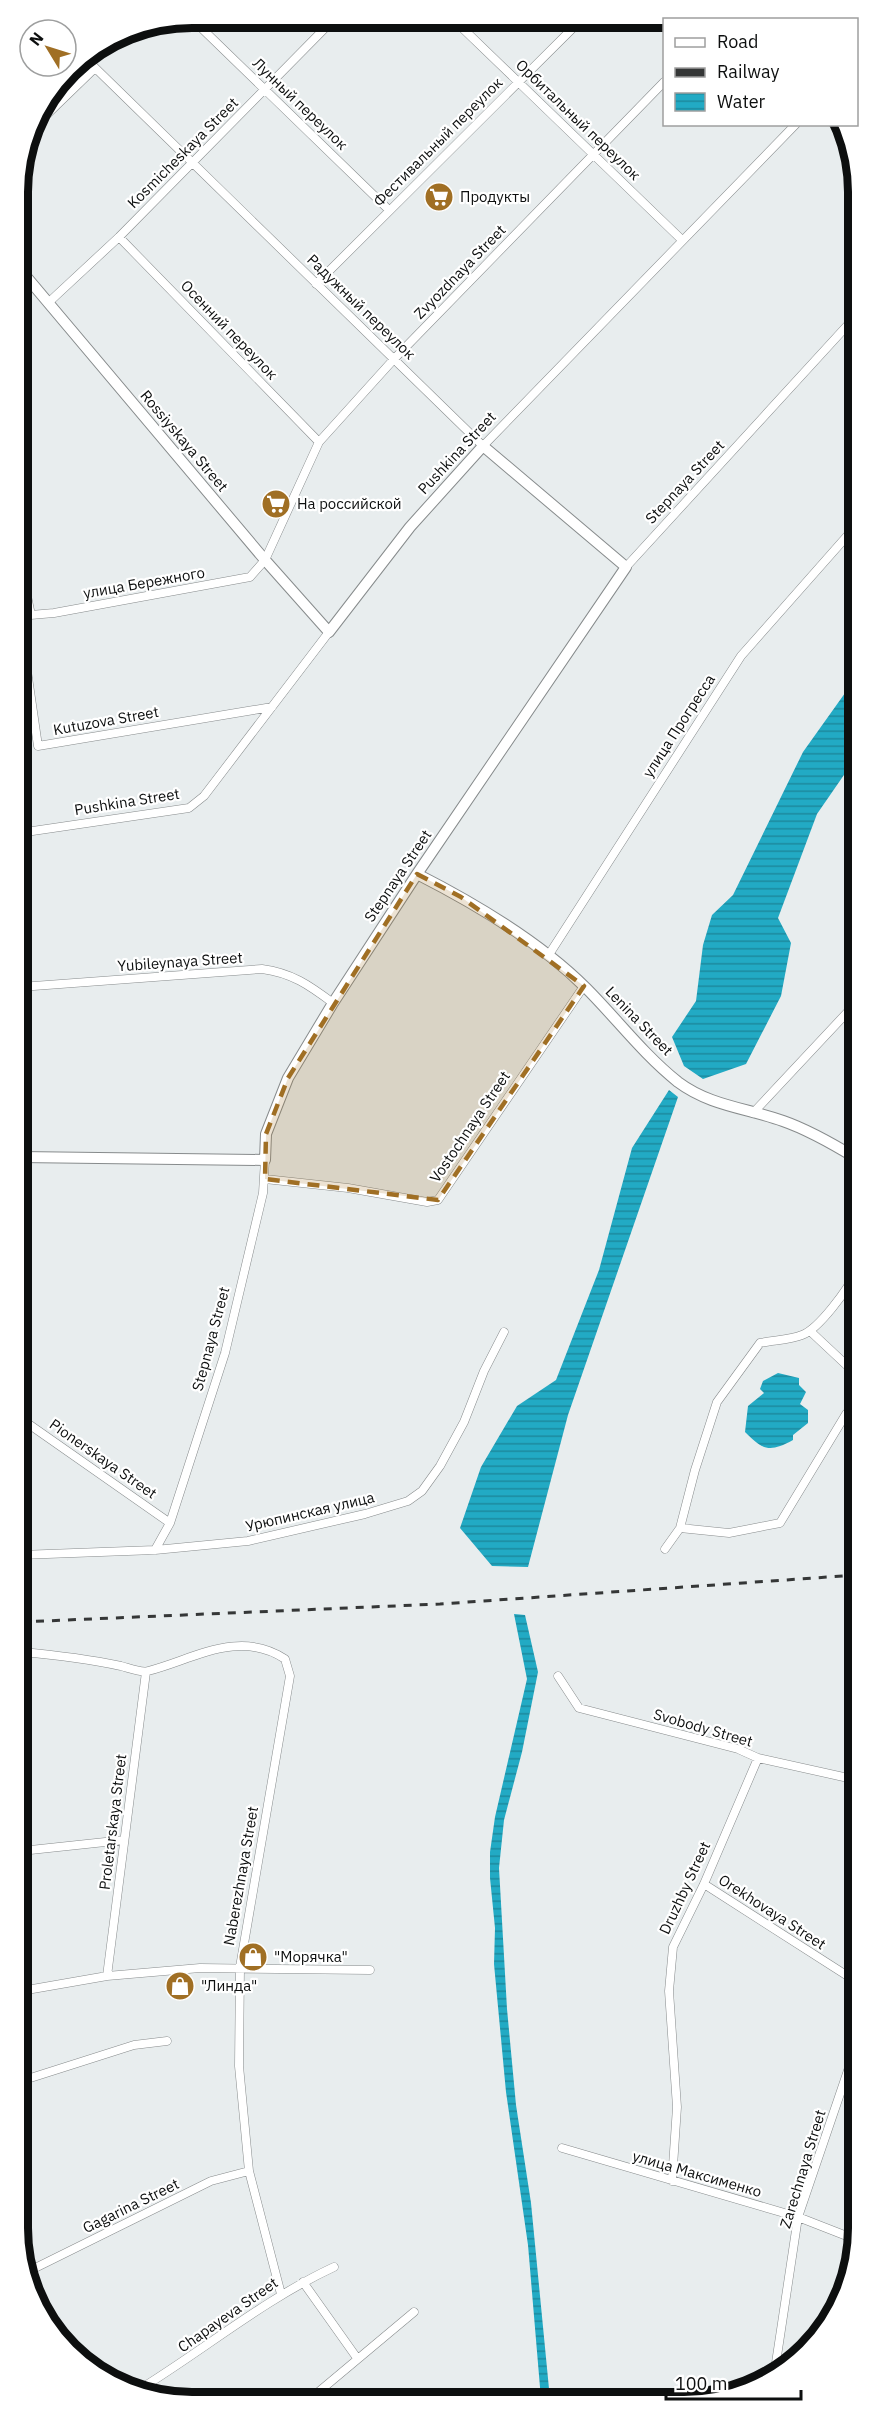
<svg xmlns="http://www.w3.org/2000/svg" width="876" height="2420" font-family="'IBM Plex Sans',sans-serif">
	<defs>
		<pattern id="water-rules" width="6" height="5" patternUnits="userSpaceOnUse" patternTransform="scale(1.5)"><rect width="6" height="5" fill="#22aac4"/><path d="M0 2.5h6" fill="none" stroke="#1c899e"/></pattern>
	</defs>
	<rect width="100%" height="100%" fill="#e8edee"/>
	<path fill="url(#water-rules)" d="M855,679V759L817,814L778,918L791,943L781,996L746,1064L703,1079L684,1066L672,1037L696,1001L703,945L712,915L733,895L803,752Z
		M669,1090L678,1097L568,1415L528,1567L492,1566L460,1528L481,1467L517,1406L556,1380L599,1270L632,1148Z
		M778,1373L799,1378V1385L806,1392L800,1404L808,1410V1423L793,1435V1440C769,1453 763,1450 745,1432L748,1406L764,1393L760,1389L763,1381Z
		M514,1614L525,1615L538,1672L522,1752L504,1820L499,1868L507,2009L516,2105L531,2203L550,2399H541L528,2245L506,2092L494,1964L495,1928L490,1878V1852L495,1817L527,1679Z"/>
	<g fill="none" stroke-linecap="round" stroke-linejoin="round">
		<g stroke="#878b8c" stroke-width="9">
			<path id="street" d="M191,18L389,210
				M454,20L682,240
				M84,57L483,446L796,124
				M32,129L95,68
				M119,237L319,442
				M316,284L580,21
				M19,286L29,280
				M48,303L119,237L334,19
				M19,558L31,615
				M626,567L855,317
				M19,616L54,613L250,577L265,560L319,442L394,359L664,82
				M19,616L38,746L272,707
				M19,833L189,808L204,796L329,632
				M548,956L741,656L855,527
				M20,987L262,969C292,973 309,985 333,1003
				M753,1113L856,1003
				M265,1179L348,1188L427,1202L438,1200L584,986
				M810,1331L856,1374
				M20,1418L170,1523
				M680,1528L729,1533L780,1523L846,1414L856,1403
				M665,1549L680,1528L695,1470L717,1402L760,1343C773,1340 790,1340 802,1335C819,1329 848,1289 856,1272
				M155,1550L170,1523L225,1353L263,1193L265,1160
				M20,1555L155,1550L248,1541L365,1514L408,1501L422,1491L440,1466L464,1422L484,1371L504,1332
				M21,1652C55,1655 88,1659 121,1666C129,1668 141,1673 148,1671C194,1659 239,1629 285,1659L290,1676L240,1967L239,2066L249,2171L281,2294
				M558,1676L579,1708L738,1749L758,1758L857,1780
				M21,1851L124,1840
				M704,1884L857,1982
				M107,1976L146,1672
				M21,1991L107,1976L200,1968L370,1970
				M21,2081L134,2045L167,2041
				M562,2148L798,2217L857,2240
				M672,2181L677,2107L669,1991L673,1947L704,1884L758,1758
				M27,2272L211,2181L249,2171
				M303,2282L357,2358
				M774,2376L798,2217L857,2044
				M140,2389C205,2349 265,2299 334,2267
				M310,2399L414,2312"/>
		</g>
		<g stroke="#878b8c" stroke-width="12">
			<path id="secondary" d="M19,268L265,560L329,632L410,527L483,446L626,567L417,874L333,1003L288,1078L266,1134L265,1160L20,1157
				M417,874C474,903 540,942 586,988C617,1019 643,1054 678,1082C710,1106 747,1108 783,1121C809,1130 833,1144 856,1158"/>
		</g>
		<use href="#street" stroke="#fff" stroke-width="8"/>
		<use href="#secondary" stroke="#fff" stroke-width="10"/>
		<path stroke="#353737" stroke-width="3" stroke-dasharray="8 8" stroke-linecap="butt" d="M20,1622L440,1604L857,1575"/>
	</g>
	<path fill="#a06f24" fill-opacity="0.2" stroke="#a06f24" stroke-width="4.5" stroke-dasharray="12 8" stroke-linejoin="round" d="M417,874L461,897L584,986L438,1200L265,1179L266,1134L288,1078Z"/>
	<defs>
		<g id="supermarket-disc" transform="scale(1.5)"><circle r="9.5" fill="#a06f24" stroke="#fff"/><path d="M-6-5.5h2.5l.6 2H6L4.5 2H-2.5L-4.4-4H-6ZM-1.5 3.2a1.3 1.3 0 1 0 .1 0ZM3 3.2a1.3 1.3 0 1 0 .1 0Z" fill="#fff"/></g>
		<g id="shop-disc" transform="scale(1.5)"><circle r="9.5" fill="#a06f24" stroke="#fff"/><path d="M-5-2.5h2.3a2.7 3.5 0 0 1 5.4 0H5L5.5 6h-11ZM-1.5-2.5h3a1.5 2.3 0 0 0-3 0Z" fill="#fff"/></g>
	</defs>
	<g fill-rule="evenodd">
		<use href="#supermarket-disc" x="439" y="197"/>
		<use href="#supermarket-disc" x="276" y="504"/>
		<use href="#shop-disc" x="253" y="1957"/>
		<use href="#shop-disc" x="180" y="1986"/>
	</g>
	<g text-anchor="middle" stroke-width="4.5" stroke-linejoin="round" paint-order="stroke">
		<g font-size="15" fill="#0d0f0f" stroke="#fff">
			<text transform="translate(300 104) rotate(44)" y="5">Лунный переулок</text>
			<text transform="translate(578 120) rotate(44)" y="5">Орбитальный переулок</text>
			<text transform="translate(438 142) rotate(-45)" y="5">Фестивальный переулок</text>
			<text transform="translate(183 153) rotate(-45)" y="5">Kosmicheskaya Street</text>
			<text transform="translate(460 272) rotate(-46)" y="5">Zvyozdnaya Street</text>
			<text transform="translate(361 307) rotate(44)" y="5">Радужный переулок</text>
			<text transform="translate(229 330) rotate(46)" y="5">Осенний переулок</text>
			<text transform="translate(184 441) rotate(50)" y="5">Rossiyskaya Street</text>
			<text transform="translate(457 453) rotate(-47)" y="5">Pushkina Street</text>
			<text transform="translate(685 482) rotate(-47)" y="5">Stepnaya Street</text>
			<text transform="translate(144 583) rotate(-10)" y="5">улица Бережного</text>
			<text transform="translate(106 721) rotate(-10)" y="5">Kutuzova Street</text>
			<text transform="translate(679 726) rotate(-57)" y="5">улица Прогресса</text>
			<text transform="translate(127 802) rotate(-9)" y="5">Pushkina Street</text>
			<text transform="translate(398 876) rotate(-56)" y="5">Stepnaya Street</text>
			<text transform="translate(180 962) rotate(-4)" y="5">Yubileynaya Street</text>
			<text transform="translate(639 1021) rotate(46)" y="5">Lenina Street</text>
			<text transform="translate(470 1127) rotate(-56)" y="5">Vostochnaya Street</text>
			<text transform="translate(211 1339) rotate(-75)" y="5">Stepnaya Street</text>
			<text transform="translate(103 1459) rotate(35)" y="5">Pionerskaya Street</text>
			<text transform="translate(310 1512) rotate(-13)" y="5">Урюпинская улица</text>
			<text transform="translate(703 1728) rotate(16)" y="5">Svobody Street</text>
			<text transform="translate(113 1822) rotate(-83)" y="5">Proletarskaya Street</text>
			<text transform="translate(241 1876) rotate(-80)" y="5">Naberezhnaya Street</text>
			<text transform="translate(685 1888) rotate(-65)" y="5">Druzhby Street</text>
			<text transform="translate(772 1912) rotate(33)" y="5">Orekhovaya Street</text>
			<text transform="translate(803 2169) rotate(-73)" y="5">Zarechnaya Street</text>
			<text transform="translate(697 2174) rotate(16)" y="5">улица Максименко</text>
			<text transform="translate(131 2206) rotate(-26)" y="5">Gagarina Street</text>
			<text transform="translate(228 2315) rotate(-35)" y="5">Chapayeva Street</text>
		</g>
		<g font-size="15" fill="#0d0f0f" stroke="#fff" text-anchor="start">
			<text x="460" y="202">Продукты</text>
			<text x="297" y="509">На российской</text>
			<text x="274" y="1962">"Морячка"</text>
			<text x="201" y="1991">"Линда"</text>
		</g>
	</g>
	<path d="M0 0H876V2420H0ZM192 28H684A164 164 0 0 1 848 192V2228A164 164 0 0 1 684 2392H192A164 164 0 0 1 28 2228V192A164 164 0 0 1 192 28Z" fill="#fff" fill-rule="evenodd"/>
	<path fill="none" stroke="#0d0f0f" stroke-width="8" d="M192 28H684A164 164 0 0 1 848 192V2228A164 164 0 0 1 684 2392H192A164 164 0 0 1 28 2228V192A164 164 0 0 1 192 28Z"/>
	<rect x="663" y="18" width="195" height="108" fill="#ffffff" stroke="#9e9f9f" stroke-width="1.5"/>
	<rect x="675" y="38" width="30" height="9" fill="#ffffff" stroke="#9e9f9f" stroke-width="1.5"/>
	<text x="717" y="48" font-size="18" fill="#0d0f0f">Road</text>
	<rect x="675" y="68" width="30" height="9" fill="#353737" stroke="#9e9f9f" stroke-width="1.5"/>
	<text x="717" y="78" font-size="18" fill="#0d0f0f">Railway</text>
	<rect x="675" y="93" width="30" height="18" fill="url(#water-rules)" stroke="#9e9f9f" stroke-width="1.5"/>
	<text x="717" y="108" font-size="18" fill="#0d0f0f">Water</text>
	<g transform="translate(48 48) rotate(308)"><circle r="28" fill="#ffffff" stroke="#9e9f9f" stroke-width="1.5"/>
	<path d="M0-4.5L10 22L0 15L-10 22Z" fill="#a06f24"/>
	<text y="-9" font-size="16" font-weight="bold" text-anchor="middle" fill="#0d0f0f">N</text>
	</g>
	<path d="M666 2390v9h135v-9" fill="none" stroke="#0d0f0f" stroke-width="3"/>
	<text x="675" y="2390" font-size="18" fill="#0d0f0f" stroke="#ffffff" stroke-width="4.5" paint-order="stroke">100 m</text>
</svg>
